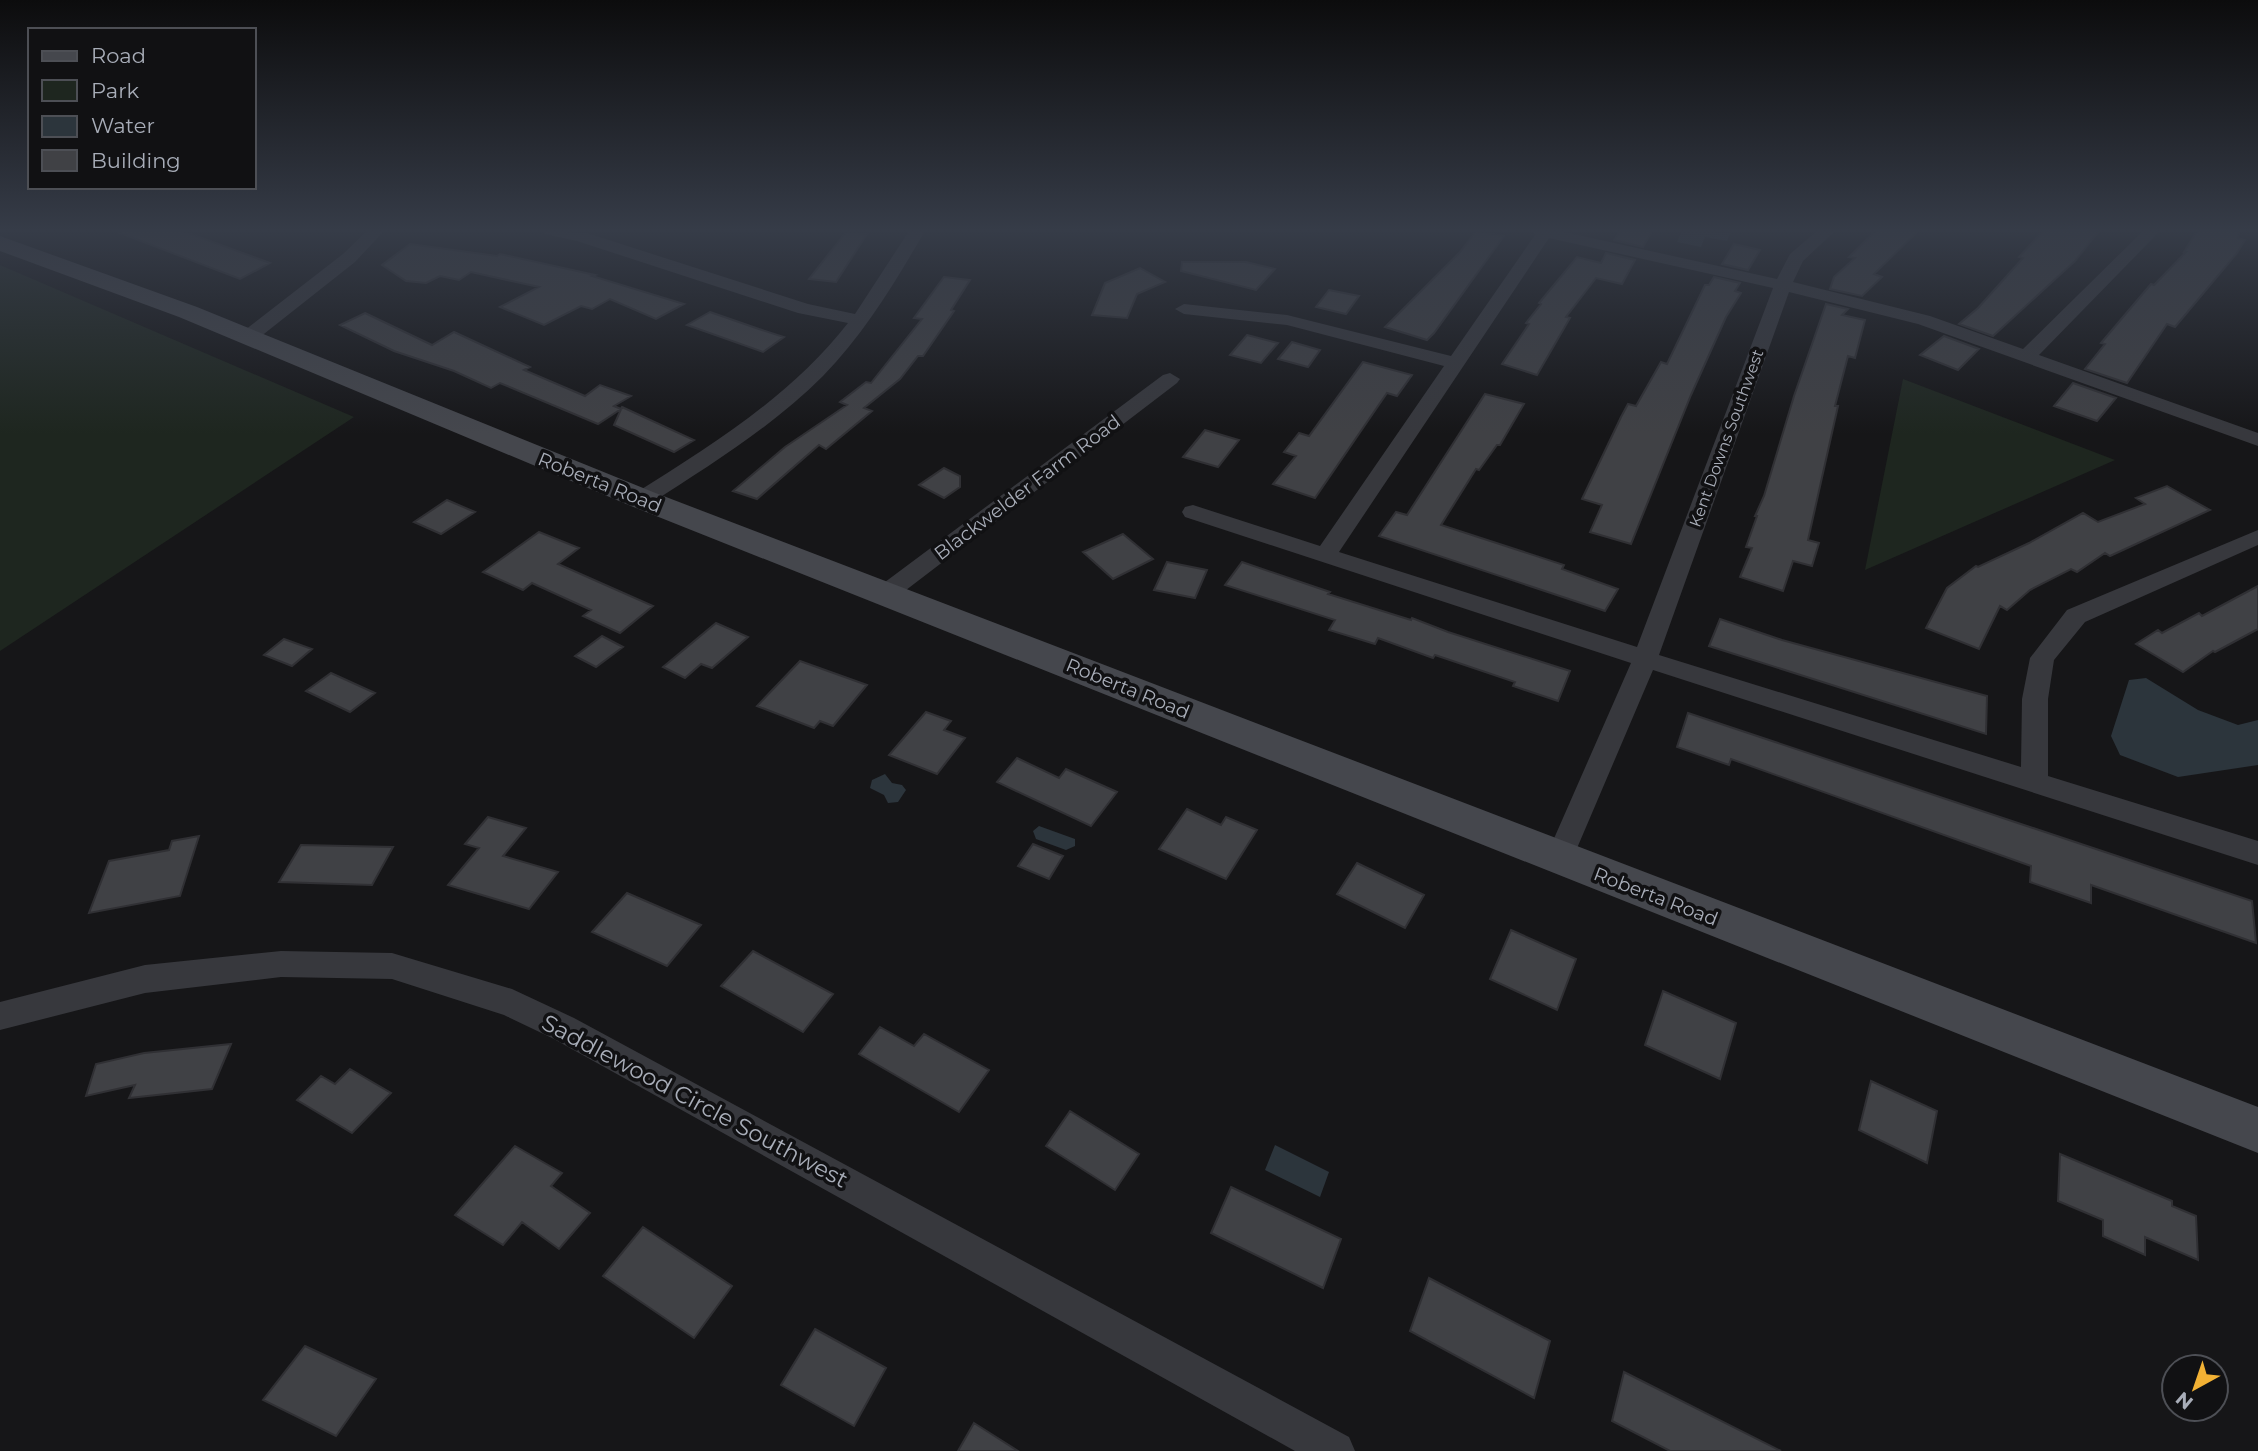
<svg xmlns="http://www.w3.org/2000/svg" width="2258" height="1451" font-family="Montserrat,sans-serif">
	<rect width="100%" height="100%" fill="#161618"/>
	<path fill="#1e261f" d="M0,265L354,417L0,651Z
		M1903,379L2115,460L1865,570Z"/>
	<path fill="#2c353c" d="M1682,231L1730,233L1727,241L1705,237L1701,247L1677,242Z
		M2146,678L2198,710L2238,725L2258,720V765L2178,777L2120,755L2111,736L2129,680Z
		M885,774L892,783L902,785L906,790L898,802L888,803L884,795L870,788L872,780Z
		M1039,826L1075,839V846L1066,850L1036,839L1033,831Z
		M1275,1145L1329,1172L1320,1197L1265,1170Z"/>
	<path fill="#404145" stroke="#303034" stroke-width="2" d="M115,231H183L270,263L240,279Z
		M1476,231L1504,236L1434,333L1427,340L1385,327L1460,252Z
		M1620,231H1652L1643,247L1614,240Z
		M1875,231H1918L1874,274L1882,277L1862,296L1830,289L1834,277L1855,258L1849,257Z
		M2043,231H2099L2075,261L1993,336L1959,324L1978,308L2023,258L2019,257Z
		M2197,231H2239L2238,238L2245,240L2237,253L2175,327L2167,324L2127,383L2085,369L2105,344L2101,343L2151,284L2154,285L2186,252H2184Z
		M846,232L867,234L836,282L809,279Z
		M410,244L497,256L500,254L595,275L592,276L684,304L656,319L610,299L592,309L581,306L544,325L500,307L539,287L471,272L459,280L440,276L426,283L406,281L382,265Z
		M1734,244L1760,250L1748,270L1722,264Z
		M1606,253L1635,260L1622,284L1596,278L1566,317L1570,318L1537,375L1502,364L1529,324L1526,323L1541,304L1539,303L1577,257L1601,263Z
		M1182,262H1246L1275,269L1256,290L1181,271Z
		M1140,268L1165,282L1137,294L1127,318L1092,315L1105,283Z
		M944,277L970,280L951,310L954,311L923,356H918L900,379L864,408L872,411L826,449L819,445L757,499L733,491L785,447L847,405L840,402L866,382L871,383L922,319L914,318Z
		M1714,277L1740,283L1735,291L1741,293L1726,317L1691,395L1631,544L1590,532L1602,505L1582,499L1621,417L1628,404L1636,406L1661,362L1667,364L1705,285H1709Z
		M1329,290L1359,296L1346,314L1316,307Z
		M1826,304L1848,309L1842,315L1865,320L1855,358L1848,356L1835,406H1838L1808,540L1819,543L1812,566L1793,561L1783,591L1740,577L1752,548L1746,547L1757,516H1755L1764,496L1794,396Z
		M710,312L759,329L784,337L763,352L687,325Z
		M365,313L432,345L454,332L530,367L524,370L585,396L600,385L631,396L614,406L621,409L598,424L500,383L491,388L454,371L394,351L340,325Z
		M1247,335L1278,343L1261,363L1230,355Z
		M1944,336L1979,349L1958,370L1920,355Z
		M1292,342L1320,350L1308,367L1278,359Z
		M1363,362L1412,375L1397,396L1387,393L1315,498L1273,484L1296,456L1284,452L1299,433L1309,436Z
		M2073,383L2116,398L2097,421L2054,406Z
		M1485,394L1524,404L1500,445H1497L1479,470L1476,469L1441,525L1564,565L1562,569L1618,589L1605,611L1379,536L1396,512L1407,515Z
		M622,407L694,440L674,452L614,425Z
		M1205,430L1239,440L1218,467L1183,457Z
		M944,468L960,476V487L944,498L919,485Z
		M2167,486L2210,510L2110,556L2105,553L2077,572L2071,569L2030,590L2007,610L2000,606L1979,649L1926,628L1947,588L1976,566L1978,567L2029,543L2083,513L2098,522L2145,504L2136,498Z
		M447,500L475,512L441,534L414,522Z
		M539,532L579,548L558,564L653,606L620,633L583,616L591,610L532,583L523,590L483,572Z
		M1123,534L1153,559L1113,579L1083,552Z
		M1167,562L1207,570L1195,598L1154,590Z
		M1242,562L1330,592L1328,594L1411,620L1412,618L1448,632L1570,671L1558,701L1513,686L1515,682L1435,655L1433,658L1378,638L1375,644L1329,630L1335,620L1225,585Z
		M2258,586V629L2215,652L2213,651L2183,672L2136,644L2158,630L2162,633L2199,613L2202,616Z
		M1720,619L1782,640L1987,696L1986,734L1709,646Z
		M716,623L748,637L712,668L701,664L685,678L663,667Z
		M602,636L623,647L596,667L575,656Z
		M284,639L312,649L292,666L264,655Z
		M800,661L867,685L833,726L820,721L814,728L757,706Z
		M331,673L375,693L350,712L306,691Z
		M926,712L951,721L944,730L965,738L937,774L889,755Z
		M1688,713L2252,901L2256,943L2091,885V903L2030,882L2031,866L1731,759L1729,765L1677,747Z
		M1017,758L1059,778L1066,769L1117,792L1091,826L997,782Z
		M1187,809L1221,825L1226,817L1257,830L1226,879L1159,849Z
		M488,817L526,828L503,856L558,872L529,909L448,885L479,848L465,844Z
		M199,836L180,896L89,913L109,861L169,850L172,841Z
		M1033,844L1063,856L1049,879L1018,866Z
		M301,845L393,847L372,885L279,882Z
		M1357,863L1424,895L1405,928L1337,894Z
		M627,893L701,925L667,966L592,932Z
		M1511,930L1576,959L1557,1010L1490,979Z
		M753,951L833,994L803,1032L721,986Z
		M1663,991L1736,1023L1720,1079L1645,1045Z
		M880,1027L914,1046L924,1034L989,1070L959,1112L859,1054Z
		M231,1044L212,1089L129,1098L135,1085L86,1096L96,1064L144,1053Z
		M350,1069L391,1093L352,1133L297,1100L321,1076L335,1084Z
		M1871,1081L1937,1111L1927,1163L1859,1130Z
		M1070,1111L1139,1154L1115,1190L1046,1146Z
		M515,1146L562,1173L551,1186L590,1213L559,1249L522,1222L503,1245L455,1215Z
		M2060,1154L2172,1201V1206L2196,1216L2198,1260L2145,1237V1255L2103,1236V1220L2058,1201Z
		M1231,1187L1341,1239L1323,1288L1211,1233Z
		M643,1227L732,1286L694,1338L603,1276Z
		M1429,1278L1550,1341L1534,1398L1410,1331Z
		M815,1329L886,1368L854,1426L781,1385Z
		M305,1346L376,1379L336,1436L263,1400Z
		M1624,1372L1781,1451H1670L1612,1421Z
		M974,1423L1018,1451H958Z"/>
	<g fill="none" stroke-linecap="round" stroke-linejoin="round">
		<path fill="#37383d" fill-rule="evenodd" d="M367,231H384L355,262L255,341H241L239,337L241,333L343,254Z
			M543,231L587,233L808,304L855,314L909,231H925C895,282 865,333 823,376C772,427 710,465 650,504H634L631,499L634,494C712,445 791,396 848,323L798,313L577,241L545,234Z
			M1531,231H1560L1777,279L1790,254L1817,231H1835L1803,261L1793,282L1930,316L2023,349L2143,231H2160L2039,355L2258,433V446L1918,324L1789,292L1659,655L2021,767L2022,699L2030,658L2067,610L2258,530V545L2085,622L2054,660L2048,699V776L2258,841V865L1653,670L1569,867L1559,871L1549,867L1545,859L1631,663L1185,517L1182,512L1185,507L1193,505L1320,546L1444,366L1287,325L1184,314L1175,309L1184,304L1287,315L1451,356L1535,235ZM1549,238L1773,288L1637,647L1339,552Z
			M1170,373L1180,379L1177,383L893,600L885,602L877,600L873,594L877,588L1163,375Z
			M281,951L392,953L512,989L574,1018L1349,1437L1355,1451H1295L552,1038L504,1015L392,979L281,977L145,993L0,1030V1002L145,965Z"/>
		<path fill="#45474d" fill-rule="evenodd" d="M0,236L197,307L653,492L2258,1107V1153L631,506L179,317L0,251Z"/>
	</g>
	<linearGradient id="sky" x2="0" y2="1"><stop stop-color="#0c0c0d"/><stop offset="0.53" stop-color="#363c48"/><stop offset="1" stop-color="#363c48" stop-opacity="0"/></linearGradient>
	<rect width="2258" height="434" fill="url(#sky)"/>
	<g text-anchor="middle" stroke-width="7" stroke-linejoin="round" paint-order="stroke">
		<g font-size="16" fill="#a8adb8" stroke="#111113">
			<text transform="translate(1726 438) rotate(-70)" y="6">Kent Downs Southwest</text>
		</g>
		<g font-size="19" fill="#a8adb8" stroke="#111113">
			<text transform="translate(600 482) rotate(22)" y="7">Roberta Road</text>
			<text transform="translate(1027 487) rotate(-37)" y="7">Blackwelder Farm Road</text>
			<text transform="translate(1128 688) rotate(22)" y="7">Roberta Road</text>
			<text transform="translate(1656 896) rotate(21)" y="7">Roberta Road</text>
		</g>
		<g font-size="23" fill="#a8adb8" stroke="#111113">
			<text transform="translate(695 1101) rotate(28)" y="8">Saddlewood Circle Southwest</text>
		</g>
	</g>
	<rect x="28" y="28" width="228" height="161" fill="#111113" stroke="#4d4f55" stroke-width="2"/>
	<rect x="42" y="51" width="35" height="10" fill="#45474d" stroke="#4d4f55" stroke-width="2"/>
	<text x="91" y="63" font-size="21" fill="#a8adb8">Road</text>
	<rect x="42" y="80" width="35" height="21" fill="#1e261f" stroke="#4d4f55" stroke-width="2"/>
	<text x="91" y="98" font-size="21" fill="#a8adb8">Park</text>
	<rect x="42" y="116" width="35" height="21" fill="#2c353c" stroke="#4d4f55" stroke-width="2"/>
	<text x="91" y="133" font-size="21" fill="#a8adb8">Water</text>
	<rect x="42" y="150" width="35" height="21" fill="#404145" stroke="#4d4f55" stroke-width="2"/>
	<text x="91" y="168" font-size="21" fill="#a8adb8">Building</text>
	<g transform="translate(2195 1388) rotate(220)"><circle r="33" fill="#111113" stroke="#4d4f55" stroke-width="2"/>
	<path d="M0-5L12 26L0 18L-12 26Z" fill="#f2b134"/>
	<text y="-10" font-size="19" font-weight="bold" text-anchor="middle" fill="#a8adb8">N</text>
	</g>
</svg>
